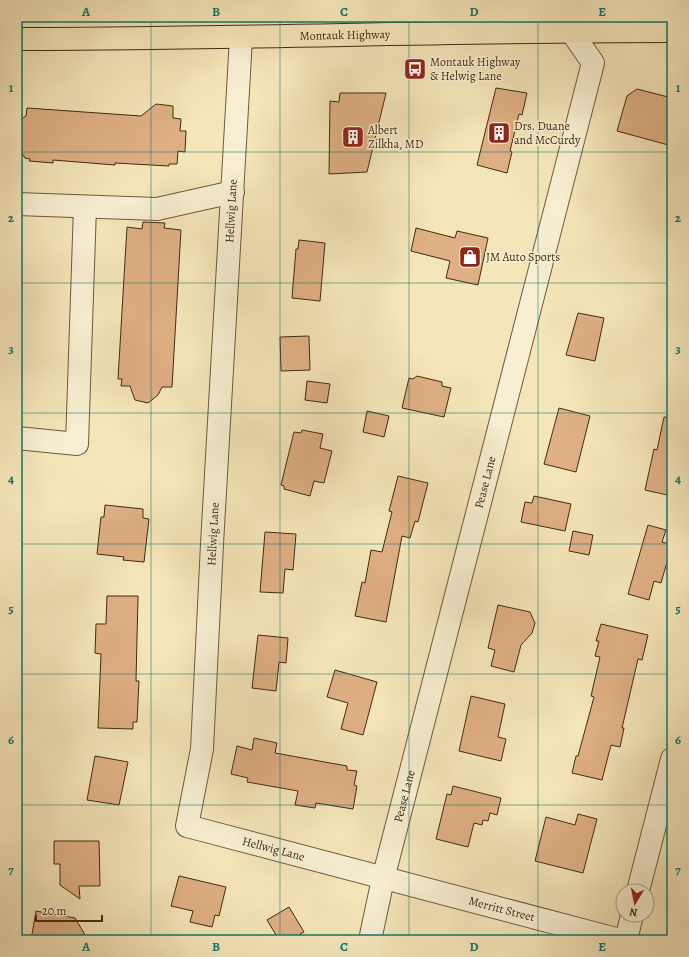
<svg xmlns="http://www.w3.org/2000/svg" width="689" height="957" font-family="Alegreya,serif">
	<rect width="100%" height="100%" fill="#f5e6b9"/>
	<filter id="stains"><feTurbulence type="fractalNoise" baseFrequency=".005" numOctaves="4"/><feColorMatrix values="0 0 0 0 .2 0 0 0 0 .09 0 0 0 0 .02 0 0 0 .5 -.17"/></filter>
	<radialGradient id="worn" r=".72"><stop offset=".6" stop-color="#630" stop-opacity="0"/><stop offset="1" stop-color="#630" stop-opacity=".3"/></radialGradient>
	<path fill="#dfb084" stroke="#412a15" d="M496,88L527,93L522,115L519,114L510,151L512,152L507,173L477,165Z
		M637,89L672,98V146L617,131L627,96Z
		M340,93H386L367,172L329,174L330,101L339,102Z
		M156,104L173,106V118L181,119L180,131H186L185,152L178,151L177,164H169V166L115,163V165L53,160V163L29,161L30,159L25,158L17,146V122L26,116L27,108L141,116Z
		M143,222L165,223L164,228L181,230L172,387H162L158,395L148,403L135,400L130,386H121L122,379H118L127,227L142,229Z
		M416,228L455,238L457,231L488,238L478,285L446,278L450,261L411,251Z
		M299,240L325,243L320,301L292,298L296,249H298Z
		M578,313L604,318L595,361L566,355Z
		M309,336L310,370L281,371L280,337Z
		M417,376L442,382V386L451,388L444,417L402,408L409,378L413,379Z
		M307,381L330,384L327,403L305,400Z
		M559,408L590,416L576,472L544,464Z
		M367,411L389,416L384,437L363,432Z
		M664,417L672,418V496L645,490L654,449L657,450Z
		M302,430L323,434L320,448L332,451L324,483L314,481L310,496L284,489V486L281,485L294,432L301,433Z
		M398,476L428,483L418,522L415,521L410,538L402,536L386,622L355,616L362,582L365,583L371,550L382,552L392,512L389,511Z
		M534,496L571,504L565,531L521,522L525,502L532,503Z
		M105,505L143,509V518L149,519L144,562L123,560L124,557L97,554L101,517H104Z
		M648,525L666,530L662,542L672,545L661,583L654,581L649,600L628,594Z
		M573,531L593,535L589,555L569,551Z
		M265,532L296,534L293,570L285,569L283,593L260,592Z
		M107,596H138L136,681H139L137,722H133V729L98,728L101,654L95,653L96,624H106Z
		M498,605L530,612L535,623L532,633L521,645L514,672L491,666L495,650L488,648Z
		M601,624L648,635L642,660L638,659L622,728H624L620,747L611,745L602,780L572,773L576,756H578L594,697L591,696L600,657L595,656L599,641H596Z
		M258,635L288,638L286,663L279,662L276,691L252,688Z
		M335,670L377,682L363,735L341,729L348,703L327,697Z
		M471,696L505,704L498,737L506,739L501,761L459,751Z
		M254,738L277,743L275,753L347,766V770L357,771L354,785L357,786L353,809L316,803L315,808L295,805L298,791L247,782L248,778L231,774L237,746L252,750Z
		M95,756L128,762L119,805L87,800Z
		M453,786L501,798L497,815L490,813L488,821L483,820L482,825L474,823L468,847L436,839L447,794L451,795Z
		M578,814L597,819L583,873L535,861L546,817L575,825Z
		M54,841H99L100,886H79L80,899L60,885V864H54Z
		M179,876L226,887L219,916L215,915L212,927L190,922L193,911L171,906Z
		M289,907L304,932L300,934L303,940H279L267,920Z
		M36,911L75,918L88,940H31Z"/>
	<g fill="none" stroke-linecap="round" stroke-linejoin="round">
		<g stroke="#6e593e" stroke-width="24">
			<g id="minor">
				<path id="s1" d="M241,38L212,544L202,749L187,826L620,940"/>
				<path d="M17,204L157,209L233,192"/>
				<path d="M17,438L77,444L85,207"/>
				<path d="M638,891L672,759"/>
				<path id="s2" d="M370,940L383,879L593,63L571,31L566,17"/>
				<path d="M626,940L632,915"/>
			</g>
		</g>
		<g stroke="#412a15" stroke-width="24">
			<g id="major">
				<path id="s3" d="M17,39C235,39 454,31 672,31"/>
			</g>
		</g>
		<use href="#minor" stroke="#f8efd2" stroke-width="22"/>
		<use href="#major" stroke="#f5e6b9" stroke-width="22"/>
	</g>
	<path fill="none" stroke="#0f766e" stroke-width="1" stroke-opacity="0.55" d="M151,17V940M280,17V940M409,17V940M538,17V940M17,152H672M17,283H672M17,413H672M17,544H672M17,674H672M17,805H672"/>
	<defs>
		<g id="bus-square" transform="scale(1.15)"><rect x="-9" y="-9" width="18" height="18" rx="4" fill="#8f2418" stroke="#f8efd2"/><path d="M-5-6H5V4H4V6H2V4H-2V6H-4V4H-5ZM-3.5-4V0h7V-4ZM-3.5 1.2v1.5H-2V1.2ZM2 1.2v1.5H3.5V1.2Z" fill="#fff"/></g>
		<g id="building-square" transform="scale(1.15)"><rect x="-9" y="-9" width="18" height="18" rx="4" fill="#8f2418" stroke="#f8efd2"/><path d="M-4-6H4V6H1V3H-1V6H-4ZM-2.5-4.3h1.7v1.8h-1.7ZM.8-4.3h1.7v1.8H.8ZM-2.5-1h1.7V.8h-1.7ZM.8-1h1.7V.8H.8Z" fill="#fff"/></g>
		<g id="shop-square" transform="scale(1.15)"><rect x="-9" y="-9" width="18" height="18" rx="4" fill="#8f2418" stroke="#f8efd2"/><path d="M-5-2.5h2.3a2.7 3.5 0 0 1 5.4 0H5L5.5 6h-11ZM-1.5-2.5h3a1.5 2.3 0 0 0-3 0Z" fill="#fff"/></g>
	</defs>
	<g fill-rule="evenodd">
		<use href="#bus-square" x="415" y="69"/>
		<use href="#building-square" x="499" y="133"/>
		<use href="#building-square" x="353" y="137"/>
		<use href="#shop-square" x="470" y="257"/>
	</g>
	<g text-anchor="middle" stroke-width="3" stroke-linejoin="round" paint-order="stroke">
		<g font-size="12" fill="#412a15" stroke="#f8efd2">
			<text dy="4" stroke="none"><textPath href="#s3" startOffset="328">Montauk Highway</textPath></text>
			<text transform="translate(231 211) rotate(-87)" y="4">Hellwig Lane</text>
			<text dy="4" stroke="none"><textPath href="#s2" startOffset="472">Pease Lane</textPath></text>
			<text transform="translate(213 534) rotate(-87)" y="4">Hellwig Lane</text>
			<text dy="4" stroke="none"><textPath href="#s2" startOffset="148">Pease Lane</textPath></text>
			<text dy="4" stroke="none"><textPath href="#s1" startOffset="880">Hellwig Lane</textPath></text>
			<text dy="4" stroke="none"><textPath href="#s1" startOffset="1116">Merritt Street</textPath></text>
		</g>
		<g font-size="12" fill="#412a15" stroke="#f8efd2" text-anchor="start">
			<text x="430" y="66">Montauk Highway<tspan x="430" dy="14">&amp; Helwig Lane</tspan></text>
			<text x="514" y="130">Drs. Duane<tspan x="514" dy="14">and McCurdy</tspan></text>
			<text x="368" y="134">Albert<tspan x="368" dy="14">Zilkha, MD</tspan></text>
			<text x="486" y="261">JM Auto Sports</text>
		</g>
	</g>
	<rect width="689" height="957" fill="none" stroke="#f5e6b9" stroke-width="44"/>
	<g transform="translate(635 903) rotate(190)"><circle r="19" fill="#f8efd2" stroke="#afa086"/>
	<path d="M0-3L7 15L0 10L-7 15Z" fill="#8f2418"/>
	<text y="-6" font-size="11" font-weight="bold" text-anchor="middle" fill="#412a15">N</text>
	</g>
	<path d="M36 915v6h66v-6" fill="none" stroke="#412a15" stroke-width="2"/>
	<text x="42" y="915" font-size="12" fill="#412a15" stroke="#f8efd2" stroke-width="3" paint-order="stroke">20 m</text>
	<rect x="22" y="22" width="645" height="913" fill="none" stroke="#0f766e" stroke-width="1.5"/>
	<g font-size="13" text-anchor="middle" font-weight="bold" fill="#0f766e">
		<text x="86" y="16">A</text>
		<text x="216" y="16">B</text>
		<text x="344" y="16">C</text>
		<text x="474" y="16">D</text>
		<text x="602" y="16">E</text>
		<text x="11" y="92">1</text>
		<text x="678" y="92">1</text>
		<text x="11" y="222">2</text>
		<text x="678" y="222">2</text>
		<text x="11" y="353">3</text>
		<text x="678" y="353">3</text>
		<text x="11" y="483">4</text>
		<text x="678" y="483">4</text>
		<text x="11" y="613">5</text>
		<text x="678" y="613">5</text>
		<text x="11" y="744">6</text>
		<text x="678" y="744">6</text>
		<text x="11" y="874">7</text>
		<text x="678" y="874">7</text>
		<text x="86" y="951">A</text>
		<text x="216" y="951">B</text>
		<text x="344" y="951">C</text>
		<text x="474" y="951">D</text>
		<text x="602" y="951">E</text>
	</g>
	<rect width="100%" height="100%" filter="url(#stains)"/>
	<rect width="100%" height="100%" fill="url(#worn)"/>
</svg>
